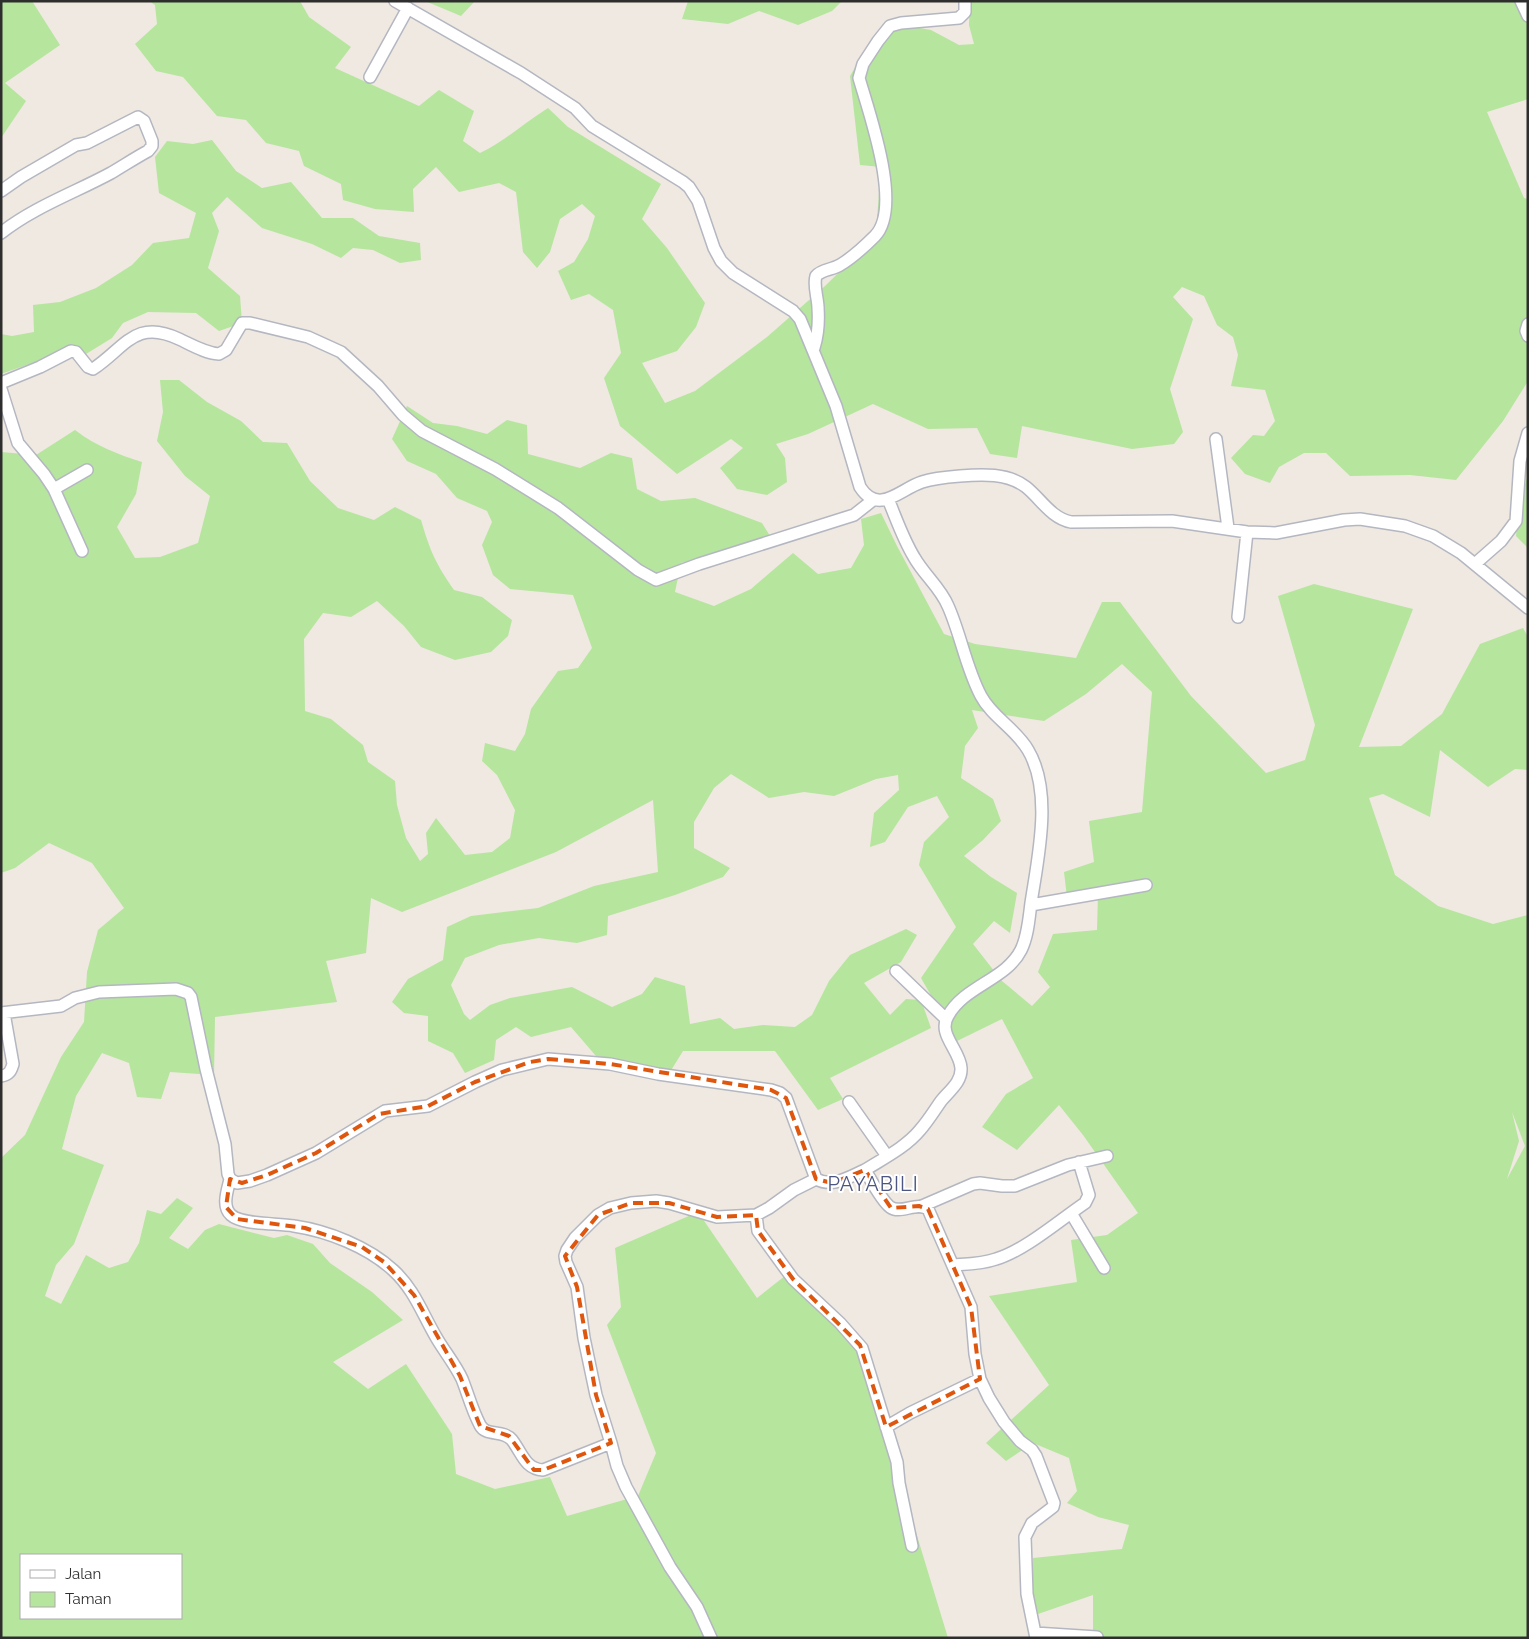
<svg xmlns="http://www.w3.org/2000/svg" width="1529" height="1639" font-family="Raleway,sans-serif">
	<rect width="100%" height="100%" fill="#efe9e1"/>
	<path fill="#b6e59e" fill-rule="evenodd" d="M1,1H32L60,45L5,83L26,101L1,138Z
		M149,1H300L309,17L351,47L335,68L419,106L439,90L474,111L463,141L480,153C505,141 524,123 548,108L568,127L661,184L642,219L667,248L705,303L696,327L677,351L642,363L665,403L695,391L767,337L825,286L866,246L876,232L881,167L860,165L850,76L867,47L882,29L892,23L931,30L959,45L974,44L969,25L970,1H1528V99L1487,112L1524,198L1528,199V381L1503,421L1456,480L1410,475L1350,476L1326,453H1304L1279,467L1270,483L1245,474L1231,458L1253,435L1264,436L1275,421L1265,390L1231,386L1238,355L1233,337L1217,325L1204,296L1182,287L1173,297L1193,319L1170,389L1183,432L1174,444L1132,449L1022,426L1017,458L990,454L977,428L928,429L873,404L808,434L776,444L785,458L787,482L767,495L737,489L720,468L743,448L731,439L677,474L620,426L604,378L621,353L613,310L589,294L571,300L558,271L574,262L588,239L595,216L582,204L560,219L550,252L537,268L523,252L516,192L499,183L459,192L436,167L413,189L414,212L375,209L343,200L341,184L304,166L299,151L266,143L246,120L217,116L183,77L156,71L135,44L157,24L155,5Z
		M425,1H475L461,16Z
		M688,1H842L832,11L798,25L759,11L728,24L682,19Z
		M212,140L236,171L262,188L291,182L322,218H353L379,236L420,243L421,260L400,263L373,250L353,248L341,258L312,244L262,228L227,197L212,213L219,231L208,268L240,296L242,323L219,331L196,313L148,312L123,323L112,338L86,354L72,349L1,374V334L12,336L34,332L33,305L60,302L96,288L132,265L153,243L189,238L196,213L159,193L155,157L167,141L193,144Z
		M160,380H179L207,402L241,421L263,442L287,443L310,481L338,508L374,520L395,507L421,520C430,551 436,564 454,590L482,597L512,620L508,636L491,652L455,660L421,647L404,626L377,601L351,617L323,613L304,639L305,711L331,719L363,745L368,762L395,781L397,805L406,838L420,861L428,854L426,833L436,818L465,855L492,852L510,838L515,810L497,775L482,761L485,743L515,751L525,734L531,709L558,671L578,668L592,648L573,595L510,589L493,575L482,545L492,522L487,511L457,498L436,474L407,461L392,439L407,406L433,423L457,426L487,434L507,420L527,425L528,454L580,468L611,453L632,458L637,489L661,501L695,498L762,523L770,536L751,547L681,563L675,592L714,606L751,589L793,553L818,574L851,568L864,545L861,519L881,513L897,546L944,634L975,644L1076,658L1102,602H1120L1191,696L1266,773L1305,760L1315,725L1278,596L1314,584L1413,609L1359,747L1401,746L1442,714L1480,644L1523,628L1528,637V770L1515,769L1488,787L1440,750L1430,817L1383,794L1369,798L1395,875L1438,906L1493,924L1528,915V1638H1093V1595L1038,1614L1033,1595V1558L1122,1549L1129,1525L1098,1517L1067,1503L1077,1491L1069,1458L1033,1443L1006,1461L986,1443L1049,1385L989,1296L1077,1282L1071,1240L1107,1235L1138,1213L1083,1135L1059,1105L1017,1150L982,1127L1006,1094L1033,1078L1002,1019L957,1041L921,978L956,927L919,865L924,842L949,817L937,796L908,807L885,842L870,847L874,813L899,790L898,775L876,779L834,796L804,792L769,798L731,774L714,788L694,822V848L730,868L723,877L675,895L608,916L607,935L577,943L539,938L499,945L465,958L451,985L464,1014L470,1020L490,1005L510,998L572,987L612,1007L642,994L655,977L685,986L690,1024L720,1018L734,1029L763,1025L795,1027L812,1015L829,981L850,955L906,929L917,935L901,962L864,983L890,1015L906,999L921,1000L931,1028L830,1078L843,1099L818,1110L775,1051H683L670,1072L596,1056L571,1027L531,1037L516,1027L496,1040L494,1060L465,1073L453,1053L428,1041V1016L404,1013L392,1002L408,979L443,960L447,927L471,916L538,908L594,886L658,872L653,800L556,852L402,912L371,898L366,953L326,961L337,1002L215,1017L214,1075L170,1072L161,1099L137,1097L129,1063L102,1053L76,1096L62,1149L104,1165L74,1244L56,1265L45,1296L61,1304L86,1255L109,1268L128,1262L139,1243L147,1210L161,1214L177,1198L193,1208L169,1238L188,1249L205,1230L219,1224L274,1238L287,1235L313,1244L330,1263L372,1292L403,1320L333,1362L368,1389L406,1364L452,1434L456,1474L495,1489L550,1477L567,1516L638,1496L656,1453L607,1325L621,1307L615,1248L698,1212L757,1298L790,1272L825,1318L858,1341L948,1638H1V1158L25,1135L61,1057L84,1022L87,972L98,930L124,908L92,863L49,843L15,868L1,873V452L36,455L75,430C96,446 117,454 142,462L136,494L117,527L135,558L160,557L198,543L210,496L185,476L157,441L163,412ZM1122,664L1152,692L1142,812L1089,821L1094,862L1064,872L1067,897L1098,894L1097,930L1053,934L1038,972L1050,987L1032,1006L1002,981L973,944L994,921L1010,933L1017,893L991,877L964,856L983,840L1001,821L993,799L961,778L965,746L978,728L972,710L1044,721L1086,694ZM1512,1112L1525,1146L1507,1179L1519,1141ZM21,1555H181V1618H21Z
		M1527,478H1528V548L1516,536L1519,505Z"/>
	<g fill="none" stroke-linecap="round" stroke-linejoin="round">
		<g stroke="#b4b7c1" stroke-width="14">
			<path id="minor" d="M395,1L521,73L575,108L592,126L683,182L689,187L698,201L714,248L721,261L733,273L793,311L800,319L836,406L860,487C879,516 900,489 922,482C934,478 947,477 960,476C982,474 1008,473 1026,487C1041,499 1051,518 1071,522L1172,521L1247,532L1276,533L1344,520L1360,519L1405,526L1433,536L1461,553L1528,608
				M1521,1L1528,16
				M370,77L408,8
				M1,191L21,177L76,145L87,143L138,117L144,121L152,141V146L148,151C135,158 123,166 111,173C74,193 34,207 1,233
				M1528,324L1526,331L1528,336
				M814,348C818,335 819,322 818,308C818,298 813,286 816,276C822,269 832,270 840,265C852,258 865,246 875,236C903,207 869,113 859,78L863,64L878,41L890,26L901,23L959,18L965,12V1
				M1,383L40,367L71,351L76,352L88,367L93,369C125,348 135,318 179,339C192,345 205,353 219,354L226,350L242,323H250L308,337L341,352L378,386L403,415L422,431L495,469L558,508L638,570L656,580L699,564L854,515L873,500
				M1,389L18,443L44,474L54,489L82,551
				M1216,439L1228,528
				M54,489L87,470
				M1476,563L1501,541L1516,521L1520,461L1528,433
				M1238,617L1247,532
				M1031,905L1146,885
				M896,971L946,1019
				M1,1013L61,1006L75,998L99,992L176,989L188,993L191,997L206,1069L225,1144L228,1174L230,1179L237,1183L250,1181L267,1175L316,1153L385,1111L428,1106L475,1082L502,1070L548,1059L610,1064L658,1074L771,1090L780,1093L786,1098L816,1179C833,1188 849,1177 865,1170C871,1180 881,1200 890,1207C901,1215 916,1201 928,1209L971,1307L975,1354L980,1379L989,1398L1004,1422L1020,1441L1032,1450L1036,1456L1054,1503L1053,1507L1032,1523L1025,1537L1027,1594L1036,1638
				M1,1076C9,1075 11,1071 13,1064L4,1013
				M849,1102L887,1156
				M865,1170C884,1158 906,1147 920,1130C928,1121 934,1111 941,1101C949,1091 962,1082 961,1068C960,1050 937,1034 948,1016C964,986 1006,980 1021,950C1028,936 1029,918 1031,903C1038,857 1053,792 1028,750C1016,729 992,717 981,696C966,668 961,635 948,606C940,587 924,575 914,557C903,539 896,518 888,499
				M230,1179C228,1189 221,1206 231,1215C242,1225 278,1223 294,1226C328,1231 368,1247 393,1270C414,1289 422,1313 436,1337C444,1351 455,1364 462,1379C468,1394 472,1410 480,1425C486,1437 503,1429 512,1440C522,1453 525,1469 543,1470L611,1443
				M922,1206L973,1184L980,1183L1002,1186H1015L1068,1165L1107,1156
				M1071,1213L1104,1268
				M756,1215L758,1231L793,1279L840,1323L862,1348L897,1462L899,1483L912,1546
				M953,1265C967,1264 982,1264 996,1259C1024,1251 1060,1220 1085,1203L1089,1195L1079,1162
				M886,1427L910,1413L980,1379
				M1035,1633L1097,1637
				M711,1638L697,1607L670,1567L626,1487L617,1466L611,1443L596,1395L584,1338L577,1287L566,1262L565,1256L567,1250L575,1238L598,1215L610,1208L631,1203L656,1201L669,1203L717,1217L756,1215L769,1208L794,1190L816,1179"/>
		</g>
		<use href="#minor" stroke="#fff" stroke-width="11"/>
	</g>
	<path fill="none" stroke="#df570e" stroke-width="4" stroke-dasharray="10 6" stroke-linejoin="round" d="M548,1059L610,1064L771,1090L786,1098L816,1179L832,1183L865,1170L891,1208L919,1206L928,1209L971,1307L980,1379L886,1427L860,1345L793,1279L758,1231L756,1215L717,1217L669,1203H631L598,1215L565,1256L577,1287L596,1395L611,1443L543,1470H534L509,1436L480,1426L460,1376L414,1295L384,1262L362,1247L305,1228L237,1219L226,1207L230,1179L242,1183L267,1175L316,1153L379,1114L428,1106L475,1082L530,1062Z"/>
	<g text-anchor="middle" stroke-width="4" stroke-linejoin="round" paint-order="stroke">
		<g font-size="20" letter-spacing="1" fill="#4d5680" stroke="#fff">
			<text x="873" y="1191">PAYABILI</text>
		</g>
	</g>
	<rect width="1529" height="1639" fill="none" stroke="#2e2e2e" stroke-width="5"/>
	<rect x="20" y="1554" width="162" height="65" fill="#ffffff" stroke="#ababab"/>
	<rect x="30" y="1570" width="25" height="8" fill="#ffffff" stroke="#ababab"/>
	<text x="65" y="1579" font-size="15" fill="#2e2e2e">Jalan</text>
	<rect x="30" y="1592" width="25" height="15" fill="#b6e59e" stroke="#ababab"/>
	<text x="65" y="1604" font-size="15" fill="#2e2e2e">Taman</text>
</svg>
